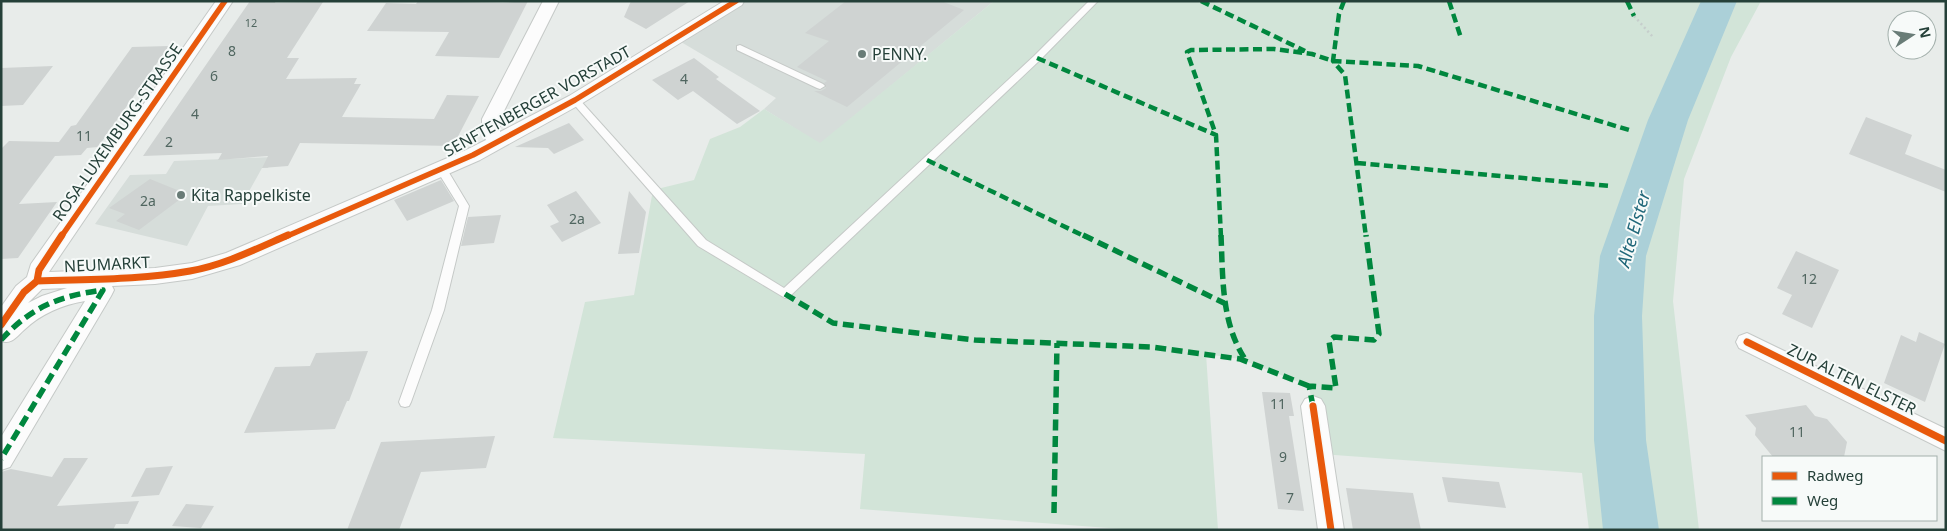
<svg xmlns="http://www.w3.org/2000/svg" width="1947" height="531" font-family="'Noto Sans',sans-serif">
	<rect width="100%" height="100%" fill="#e8ecea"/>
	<path fill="#d6ddda" d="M737,1H994L820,144L764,109L776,98L676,39Z
		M274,157L268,168H262L242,204L208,206L187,246L95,224L130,175L166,174L174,161Z"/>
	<path fill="#d2e4d8" d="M994,1H1761L1731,57L1684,179L1673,301L1699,530H1589L1582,473L1321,454L1309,386L1240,359L1206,354L1218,530H1135L860,509L865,454L553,438L585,302L634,295L653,190L694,180L710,139L740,127L764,109L820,143Z"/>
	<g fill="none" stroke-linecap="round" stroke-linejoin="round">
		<path fill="#abd0d8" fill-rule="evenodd" d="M1701,1H1737L1688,120L1646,256L1642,316L1646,440L1659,530H1603L1594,440V316L1600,256L1648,120Z"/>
	</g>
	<path fill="#cfd3d2" d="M250,1H276L275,3L323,2L287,58H299L286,79L357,78L354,84H361L342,117L434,119L447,95L479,96L453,146L300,143L288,166L262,168L268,156L218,160L222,153L143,156Z
		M418,1L503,3L528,1L499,58L435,56L449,32L367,31L386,3L416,4Z
		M631,1H690L646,29L624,17Z
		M846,1H941L964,10L847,107L814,91H821L826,88L824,83L827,81L797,67L829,41L805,33Z
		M169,46L98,147L87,148L81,155L55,156L19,204L57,202L18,258L1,259V149L9,141L59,142L71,126L76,125L132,47Z
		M694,58L719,77L716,79L760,111L737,124L693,91L678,100L652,80Z
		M53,66L23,105L1,106V68Z
		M1866,117L1912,135L1905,154L1946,170V192L1849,154Z
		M569,123L584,140L554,154L548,148L515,147Z
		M150,179L187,194L139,230L116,221L125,214L109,208Z
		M441,180L454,201L407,221L394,200Z
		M576,191L601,223L562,242L550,226L559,222L547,205Z
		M629,191L646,212L639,253L618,254Z
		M501,215L494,243L461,246L468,217Z
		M1796,251L1839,270L1812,328L1782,314L1792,295L1777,288Z
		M1919,332L1945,344L1925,402L1884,383L1901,335L1916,342Z
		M368,351L349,401H347L335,429L244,433L275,367L310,366L316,353Z
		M1262,392L1290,393L1294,416H1289L1304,511L1278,509Z
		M1806,405L1815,416L1827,419L1847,442L1844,457H1773L1755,435L1756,428L1745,415Z
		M495,436L486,468L421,472L399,530H347L381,442Z
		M64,458H88L57,506L139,501L128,524H116L113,530H1V472L11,469L52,477Z
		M173,466L159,495L131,497L146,468Z
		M1442,477L1499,482L1506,508L1448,502Z
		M1346,488L1413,493L1421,530H1353Z
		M186,504L214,506L201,528L172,526Z"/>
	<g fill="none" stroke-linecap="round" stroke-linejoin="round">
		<g stroke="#c5c9c7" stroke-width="2">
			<path id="lane" d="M1089,1H1098L1040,60L789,297L785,298L698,246L570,100L575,97L578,98L706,240L784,288L1034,56Z
				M740,45L823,84L825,86L820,89L817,88L737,50V46Z
				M441,165L445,166L469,206L444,310L411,402L409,406L405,407L401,406L399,402L432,310L459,206L436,169Z"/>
		</g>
		<g stroke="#c5c9c7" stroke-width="2">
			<path id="street" d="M216,1H233L49,272L155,268L192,263L226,253L466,150L486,140L482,132V119L543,1H559L500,119V132L569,96L724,1H744L742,5L581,104L480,160L240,265L192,279L155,284L112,286L114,290L111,296L10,467L1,470V437L85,301C62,305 42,313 24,330C17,336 12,345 1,341V307L16,286L27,277L31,264L60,223ZM67,288L42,296L28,303L42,289Z
				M1747,333L1946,429V451L1739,348L1736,342L1739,336Z
				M1313,396L1321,399L1325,406L1344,530H1318L1301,406L1305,399Z"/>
		</g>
		<path stroke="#c6cecc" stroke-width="2.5" stroke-dasharray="2 3" stroke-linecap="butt" d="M1634,16L1653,37"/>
		<use href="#lane" fill="#fcfcfc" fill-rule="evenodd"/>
		<use href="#street" fill="#fcfcfc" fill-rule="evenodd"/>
		<path stroke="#00873e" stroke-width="4.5" stroke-dasharray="9 4.5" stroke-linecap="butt" d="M1201,1L1305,51
			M1344,1L1339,14L1333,61L1345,75L1366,237
			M1449,1L1461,38
			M1627,1L1634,16
			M1037,58L1216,135
			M927,160L1086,237
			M1357,163L1611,186
			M1221,237L1216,135L1187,52L1191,50L1274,49L1312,54L1333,61L1418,66L1629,130"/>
		<path stroke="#00873e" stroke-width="5.5" stroke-dasharray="11 5.5" stroke-linecap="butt" d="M1083,235L1224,303
			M1221,235C1223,279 1221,325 1247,362
			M785,294L833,323L975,340L1151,347L1240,359L1309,386
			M1,340C31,307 59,296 103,290L1,459
			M1313,406L1309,386L1336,388L1329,341L1334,337L1374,340L1379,334L1366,235
			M1054,513L1057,343"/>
		<g stroke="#f7faf9" stroke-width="8">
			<path id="cycleway-far1" d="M61,237L225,1
				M285,237L473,155L575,100L736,1"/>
		</g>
		<g stroke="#f7faf9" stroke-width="10">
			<path id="cycleway" d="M37,281L39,270L62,235
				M1,325L24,292L37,281C88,279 140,280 190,271C224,265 256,249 288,235
				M1747,342L1946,441
				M1313,406L1331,530"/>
		</g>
		<use href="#cycleway-far1" stroke="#e8590c" stroke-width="5.5"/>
		<use href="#cycleway" stroke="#e8590c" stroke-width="7"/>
	</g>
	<g fill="#697c77" stroke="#f7faf9" stroke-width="2">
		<circle cx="862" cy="54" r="5"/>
		<circle cx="181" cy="195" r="5"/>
	</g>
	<g text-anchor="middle" stroke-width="4" stroke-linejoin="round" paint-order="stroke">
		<g font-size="11" fill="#506660">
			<text x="251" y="27">12</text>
		</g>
		<g font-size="14" fill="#506660">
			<text x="232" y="56">8</text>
			<text x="214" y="81">6</text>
			<text x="684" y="84">4</text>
			<text x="195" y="119">4</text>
			<text x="84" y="141">11</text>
			<text x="169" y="147">2</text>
			<text x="148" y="206">2a</text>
			<text x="577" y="224">2a</text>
			<text x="1809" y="284">12</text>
			<text x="1278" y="409">11</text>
			<text x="1797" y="437">11</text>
			<text x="1283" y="462">9</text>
			<text x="1290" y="503">7</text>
		</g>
		<g font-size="16" fill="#254039" stroke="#f7faf9" text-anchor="start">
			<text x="872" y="60">PENNY.</text>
			<text x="191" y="201">Kita Rappelkiste</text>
		</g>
		<g font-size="16" fill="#254039" stroke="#f7faf9">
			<text transform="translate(537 101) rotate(-29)" y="6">SENFTENBERGER VORSTADT</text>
			<text transform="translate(117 132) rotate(-55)" y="6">ROSA-LUXEMBURG-STRASSE</text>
			<text transform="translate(107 264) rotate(-3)" y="6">NEUMARKT</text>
			<text transform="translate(1852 379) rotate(26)" y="6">ZUR ALTEN ELSTER</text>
		</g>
		<g font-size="18" font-style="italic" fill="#21687a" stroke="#f7faf9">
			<text transform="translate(1634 229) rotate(-74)" y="6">Alte Elster</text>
		</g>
	</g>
	<rect width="1947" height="531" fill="none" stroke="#254039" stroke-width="5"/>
	<rect x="1762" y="456" width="175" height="65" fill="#f7faf9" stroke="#a3b0ac"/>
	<rect x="1772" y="472" width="25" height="8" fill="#e8590c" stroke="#a3b0ac"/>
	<text x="1807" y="481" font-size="15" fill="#254039">Radweg</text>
	<rect x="1772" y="497" width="25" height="8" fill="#00873e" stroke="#a3b0ac"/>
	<text x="1807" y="506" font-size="15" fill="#254039">Weg</text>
	<g transform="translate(1912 35) rotate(78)"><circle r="24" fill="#f7faf9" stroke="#a3b0ac"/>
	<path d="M0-4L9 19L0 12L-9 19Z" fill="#697c77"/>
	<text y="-8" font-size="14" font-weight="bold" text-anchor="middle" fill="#254039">N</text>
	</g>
</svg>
